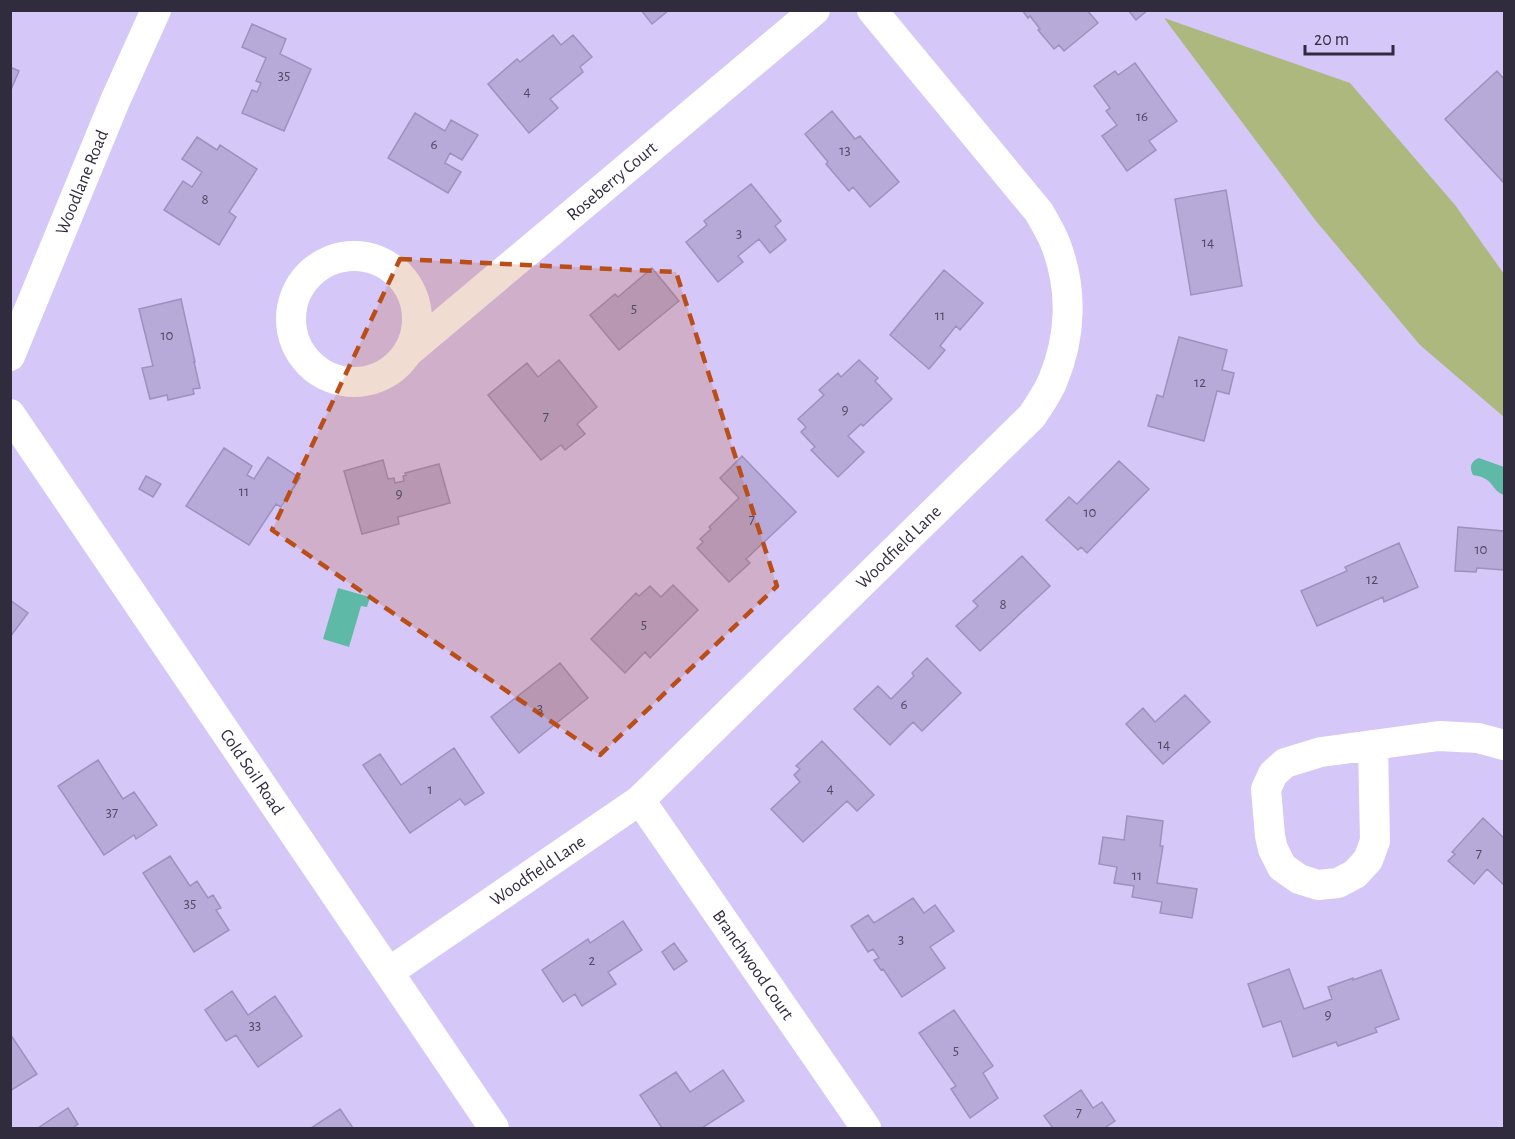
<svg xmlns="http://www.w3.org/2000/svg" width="1515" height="1139" font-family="'Alegreya Sans',sans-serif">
	<rect width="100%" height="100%" fill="#d5c7f7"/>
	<path fill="#acb87e" d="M1164,18L1350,83L1455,205L1504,274V417L1420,345L1316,221Z"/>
	<path fill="#5eb9a6" d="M1479,458L1504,467V495C1490,490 1495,478 1473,475C1469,467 1471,461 1479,458Z
		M338,588L370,597L367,607L361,606L349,647L323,639Z"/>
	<path fill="#b7a9d8" stroke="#9e91be" stroke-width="1.5" d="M641,10H669L652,24Z
		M1022,10H1087L1098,23L1064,51L1059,45L1054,49L1038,30L1040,29L1030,16L1028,18Z
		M1148,10L1136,20L1129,11L1130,10Z
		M252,24L286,39L280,54L311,69L284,131L242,113L252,90L257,92L261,83L256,81L266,58L242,47Z
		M553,35L561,45L573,35L592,57L580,67L583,72L550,99L558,108L529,133L488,84L517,59L520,62Z
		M1135,63L1177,121L1149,141L1156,150L1127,171L1102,136L1117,125L1106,111L1110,108L1094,86L1115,71L1118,75Z
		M10,67L19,71L10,92Z
		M1497,71L1504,79V183L1445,119Z
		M832,111L855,139L860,136L899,182L870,207L853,187L849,191L826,164L828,162L805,134Z
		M415,113L445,131L451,120L478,135L462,160L450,153L445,163L461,172L448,193L388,158Z
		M197,137L217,150L220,145L257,169L229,212L236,217L219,245L164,210L183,181L192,187L202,172L182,159Z
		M751,184L781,221L775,226L786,240L770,253L759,239L738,256L743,262L718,282L686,242L707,225L704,221Z
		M1226,190L1242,286L1191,295L1175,199Z
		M652,268L679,301L619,350L590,315L615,294L618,297Z
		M944,270L983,303L960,330L956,326L940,346L945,350L929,369L890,335Z
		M181,299L195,362H194L200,388L193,389L194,394L168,400L167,395L150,399L142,368L153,366L139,309Z
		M1179,337L1227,350L1222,370L1234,373L1229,394L1217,391L1204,441L1148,426L1157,395L1163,397Z
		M559,360L597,407L577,424L585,434L565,450L561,445L541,460L488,395L527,363L538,377Z
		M859,360L878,378L875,381L892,399L863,426L861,424L848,436L864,452L838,477L811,450L815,447L801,432L806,427L798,419L824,395L819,390L838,373L841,377Z
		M224,448L252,466L247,475L254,479L268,457L300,478L281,507L276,504L249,545L186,506Z
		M742,456L796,512L746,559L750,563L729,582L697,548L703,542L700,539L711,529L709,527L739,498L720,478Z
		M383,460L388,479L394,478L395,483L404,481L403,476L406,475L405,473L439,464L450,503L398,517L399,524L362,534L344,471Z
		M1119,461L1149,489L1087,553L1081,547L1078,550L1046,520L1069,497L1077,504Z
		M146,476L161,484L153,497L139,489Z
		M1458,527L1504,531V570L1477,568L1476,572L1455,571Z
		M1399,543L1418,587L1384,602L1383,597L1317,626L1301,591L1347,571L1345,567Z
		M1022,556L1050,586L980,651L956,626L978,606L973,601Z
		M673,585L698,610L650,658L645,652L625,673L591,639L636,593L639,596L650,586L661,597Z
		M10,600L28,613L10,637Z
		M927,658L961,693L922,731L913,722L890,745L854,709L878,686L891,699L914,676L912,673Z
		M560,663L588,698L519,753L491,717Z
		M1185,695L1210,722L1163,764L1126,724L1143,708L1155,722Z
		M822,741L874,795L857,811L847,801L803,842L771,809L800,782L794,775L800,769L796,766Z
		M454,748L484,793L465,805L460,799L410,833L363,765L380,754L401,785Z
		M98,760L123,799L134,792L157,825L136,839L134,835L104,855L58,786Z
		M1127,816L1163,821L1160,846H1163L1157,883L1197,889L1192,918L1160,913L1162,902L1132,897L1134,886L1114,883L1117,867L1099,864L1103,837L1124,840Z
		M1483,818L1504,838V885L1487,869L1474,884L1448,861L1455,854L1452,852Z
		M170,856L190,886L197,881L208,898L213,895L221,908L216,910L229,930L194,952L143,873Z
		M913,898L924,913L935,905L954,931L930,947L945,968L902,997L883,969L881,970L874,960L879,958L873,949L868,952L851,926L868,915L874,923Z
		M623,921L642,950L608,972L616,984L582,1006L575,994L563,1002L542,970L588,939L590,943Z
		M674,943L687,961L674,970L662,952Z
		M1289,969L1304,1009L1332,999L1328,987L1353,978V980L1381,970L1399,1019L1375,1028L1377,1032L1338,1046L1336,1042L1293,1057L1281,1021L1263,1027L1248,984Z
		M232,991L248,1015L275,996L302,1036L258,1067L236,1035L226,1041L205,1010Z
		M954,1010L993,1066L983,1073L998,1098L970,1118L951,1089L956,1086L919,1033Z
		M10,1034L37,1074L10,1091Z
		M723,1070L744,1101L702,1128H662L640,1095L676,1072L690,1092Z
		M1081,1090L1093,1108L1102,1102L1115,1121L1106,1127L1107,1128H1053L1044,1116Z
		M68,1108L78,1124L73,1128H38Z
		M340,1109L353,1128H311Z"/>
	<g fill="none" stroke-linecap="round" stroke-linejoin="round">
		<g stroke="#fff" stroke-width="30">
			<circle cx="354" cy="319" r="63"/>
			<path id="s1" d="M408,352L815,10"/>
			<path id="s2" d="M10,356L115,101L156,10"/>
			<path id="s3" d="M10,414L494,1128"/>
			<path d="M1373,745L1375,841L1368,860L1355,874L1338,883L1318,885L1299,879L1282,867L1273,849L1270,836L1266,789L1273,774L1285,763L1321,752Z"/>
			<path d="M1373,745L1439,736L1478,738L1504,745"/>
			<path id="s4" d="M640,800L866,1128"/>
			<path id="s5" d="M389,972L640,800L1032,416C1039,405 1048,393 1053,380C1071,337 1073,290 1056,245C1052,234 1045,223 1039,212L872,10"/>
		</g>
	</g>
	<path fill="#ba4e18" fill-opacity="0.2" stroke="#ba4e18" stroke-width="4.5" stroke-dasharray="12 8" stroke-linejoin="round" d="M400,259L676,272L777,586L600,755L272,530Z"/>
	<g text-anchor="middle" stroke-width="4.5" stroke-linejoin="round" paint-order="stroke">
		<g font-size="15" fill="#524a64">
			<text x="284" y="80">35</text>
			<text x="527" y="96">4</text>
			<text x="1142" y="121">16</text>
			<text x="434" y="149">6</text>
			<text x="845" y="155">13</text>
			<text x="205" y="204">8</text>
			<text x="739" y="238">3</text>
			<text x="1208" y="247">14</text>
			<text x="634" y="313">5</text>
			<text x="940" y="320">11</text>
			<text x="167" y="340">10</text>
			<text x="1200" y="387">12</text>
			<text x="845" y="414">9</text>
			<text x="546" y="421">7</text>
			<text x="244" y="496">11</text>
			<text x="399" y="498">9</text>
			<text x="1090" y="517">10</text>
			<text x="752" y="524">7</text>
			<text x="1481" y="554">10</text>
			<text x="1372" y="584">12</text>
			<text x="1003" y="609">8</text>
			<text x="644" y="629">5</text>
			<text x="904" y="709">6</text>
			<text x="540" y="713">3</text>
			<text x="1164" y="749">14</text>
			<text x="830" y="793">4</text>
			<text x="430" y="794">1</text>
			<text x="112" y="817">37</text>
			<text x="1479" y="858">7</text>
			<text x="1137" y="880">11</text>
			<text x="190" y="908">35</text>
			<text x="901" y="944">3</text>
			<text x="592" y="965">2</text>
			<text x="1328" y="1019">9</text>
			<text x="255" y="1030">33</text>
			<text x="956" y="1055">5</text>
			<text x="1079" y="1117">7</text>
		</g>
		<g font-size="18" fill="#312b3e" stroke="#d5c7f7">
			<text dy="6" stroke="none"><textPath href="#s1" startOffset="266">Roseberry Court</textPath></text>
			<text dy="6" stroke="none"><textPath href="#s2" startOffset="188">Woodlane Road</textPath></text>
			<text dy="6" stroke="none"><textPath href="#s5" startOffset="666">Woodfield Lane</textPath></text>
			<text dy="6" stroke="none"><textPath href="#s3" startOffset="432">Cold Soil Road</textPath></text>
			<text dy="6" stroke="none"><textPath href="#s5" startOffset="180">Woodfield Lane</textPath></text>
			<text dy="6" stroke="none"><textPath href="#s4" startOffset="200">Branchwood Court</textPath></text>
		</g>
	</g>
	<rect width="1515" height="1139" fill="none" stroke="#312b3e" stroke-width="24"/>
	<path d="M1305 45v9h88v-9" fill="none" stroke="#312b3e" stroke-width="3"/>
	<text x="1314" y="45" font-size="18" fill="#312b3e" stroke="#d5c7f7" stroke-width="4.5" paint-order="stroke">20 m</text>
</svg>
